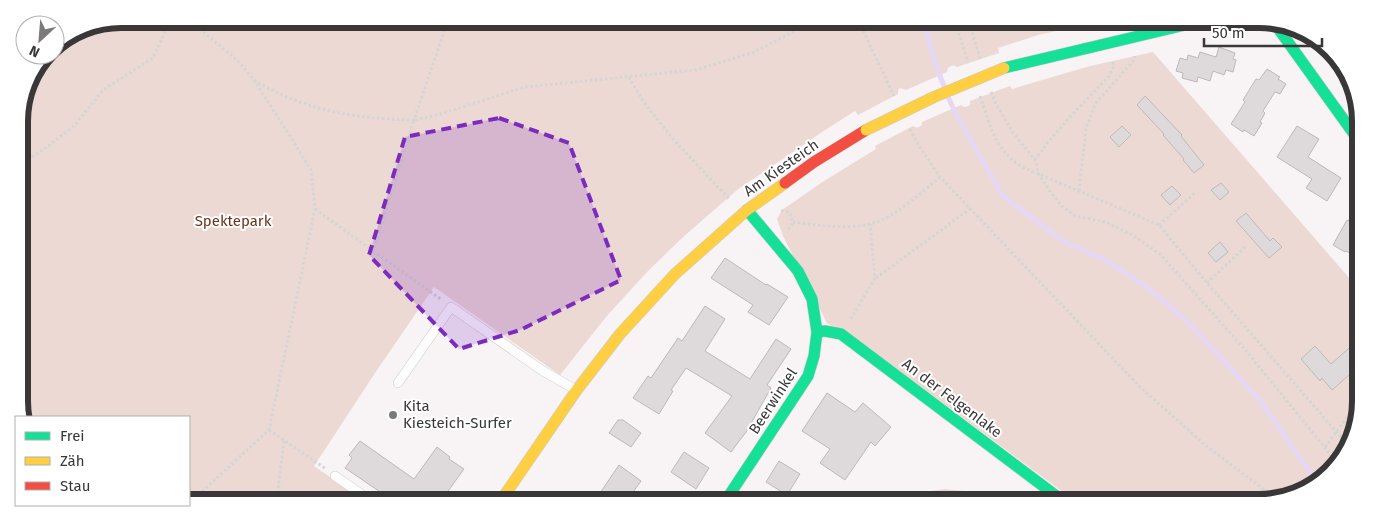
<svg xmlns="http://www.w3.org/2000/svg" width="1379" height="521" font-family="'Fira Sans',sans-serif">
	<rect width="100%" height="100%" fill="#f8f3f5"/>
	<path fill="#ecd9d3" d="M121,19L1091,23L1038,35L998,48L999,53L957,67C954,65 952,65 948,68L947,72L906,90L900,88L898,90V94L858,115L855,111L825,130L737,190L682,238L647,272L606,317L560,375L434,287L377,370L314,466L360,498L189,497V417H21L19,114L29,75L45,55H55V43L82,26Z
		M1153,52L1357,287L1355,433L1321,481L1265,502L1075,501L916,383L827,323L783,236L777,219L782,210L824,181L876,149L875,146L913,126C916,128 918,128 922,125V122L961,105C964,107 966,108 970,105V101L1010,86L1012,89L1090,66Z
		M945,489L974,492L997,501L904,500L923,492Z"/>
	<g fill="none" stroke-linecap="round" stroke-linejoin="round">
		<path stroke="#e6d7f4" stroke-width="5" d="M925,22C929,45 935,65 944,86
			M949,99L956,114L1002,195L1063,241L1105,260L1147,287L1188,322L1259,399L1317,482"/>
	</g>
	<path fill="#dedadb" stroke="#bdb9ba" d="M1219,47L1235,53L1233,59L1236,60L1233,72L1226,70L1224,75L1213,71L1210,81L1198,77L1197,82L1182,78L1183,73L1176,71L1180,58L1187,60L1188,55L1198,58L1200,52L1216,57Z
		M1267,69L1280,77L1278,79L1286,84L1280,94L1275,92L1263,111L1265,113L1260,122L1262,123L1254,136L1244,130L1243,132L1231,124L1245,102L1243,100L1256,79L1259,80Z
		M1145,96L1182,135L1181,136L1204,165L1194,173L1183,160L1184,159L1163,135L1164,134L1137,105Z
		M1122,126L1131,135L1119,147L1110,137Z
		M1297,126L1319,139L1308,157L1341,178L1327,201L1306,188L1312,179L1277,157Z
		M1221,183L1229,192L1220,200L1211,190Z
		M1172,186L1181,195L1170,205L1161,195Z
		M1358,205V223L1357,257L1346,251L1345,252L1333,245L1347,220L1348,221Z
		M1246,213L1270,241L1273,238L1282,247L1269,258L1236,221Z
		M1220,242L1228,252L1216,262L1208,253Z
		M725,258L766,285L767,284L788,297L769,325L748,312L753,305L711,278Z
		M705,306L725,319L705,351L750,379L776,339L791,349L767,385L771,388L746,432L731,452L705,433L732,396L686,368L671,390L673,391L659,414L633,398L648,376L651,378L678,338L682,341Z
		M1356,342V369L1332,390L1322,378L1320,381L1301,359L1315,346L1331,364Z
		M827,393L855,412L863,403L891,427L875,446L871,442L845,480L820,463L830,449L802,431Z
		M618,420H623L641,433L631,447L609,433Z
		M360,441L414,479L437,447L450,457L449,459L464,469L443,498H389L345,468L352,458L349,455Z
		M684,452L709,468L696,489L671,472Z
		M779,461L800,474L787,495L766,482Z
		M619,465L641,481L628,499H596Z"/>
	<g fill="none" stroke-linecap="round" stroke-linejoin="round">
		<g stroke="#cdc9ca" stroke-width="10">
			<path id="lane" d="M398,383L451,307L543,371L576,390
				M335,476L367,498"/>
		</g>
		<g stroke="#cdc9ca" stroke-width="12">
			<path id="fast" d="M1275,24L1359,141
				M1004,68L1189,24
				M817,332L825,331L841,334L1063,501
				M726,500L808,376L814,356L817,332L812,299L798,271L747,210"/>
		</g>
		<g stroke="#cdc9ca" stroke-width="12">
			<path id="slow" d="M502,499L576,391L620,334L675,274L747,210L785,183"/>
		</g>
		<g stroke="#cdc9ca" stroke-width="12">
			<path id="jam" d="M785,183L814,162L866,130"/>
		</g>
		<path stroke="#d6d5d5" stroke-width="3" stroke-dasharray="2.5 2.5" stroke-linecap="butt" d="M188,19L237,60L254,80L288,133L311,170L315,209L269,430L196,497
			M859,22L894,96
			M957,23L958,31L968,62
			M969,23L980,58
			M629,77L643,101L673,139L730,200
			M254,80C266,87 279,94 292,99C331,115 372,119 414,120L447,23
			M991,92L995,102L1012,131L1035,160L1039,175L1052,194L1062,206L1075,216L1106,222L1132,235L1160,254L1247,352L1335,460
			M980,96C991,126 994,149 1022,167L1159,225L1207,283L1347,444
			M910,129L916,141L940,177L1139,386L1205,445L1275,498
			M1035,160L1048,142L1070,117L1109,76L1114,66L1112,60
			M19,165L47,147L75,125L103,90L153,58L171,19
			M1079,191L1086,128L1096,103L1134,60L1135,56
			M315,209L373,251L414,120L438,115L524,87L695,70L752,53L791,33L808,22
			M781,211L788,212L792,216V225L788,229
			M793,222C818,225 845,230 870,224C895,218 920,193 940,177
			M1159,225L1195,193
			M373,251L442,300
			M876,278L970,209
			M1207,283L1245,247
			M851,319L875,278L870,224
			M269,430L326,469
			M1325,447L1355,407
			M277,498L284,440"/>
		<use href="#lane" stroke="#fefdfe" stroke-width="9"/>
		<use href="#fast" stroke="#16e098" stroke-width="11"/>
		<use href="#slow" stroke="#ffcf43" stroke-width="11"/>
		<use href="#jam" stroke="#f24e42" stroke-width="11"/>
		<g stroke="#cdc9ca" stroke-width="12" stroke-linecap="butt">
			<path id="slow-bridge" d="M866,130L934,97L1004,68"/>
		</g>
		<use href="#slow-bridge" stroke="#ffcf43" stroke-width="11"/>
	</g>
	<path fill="#7b2cbf" fill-opacity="0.2" stroke="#7b2cbf" stroke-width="4" stroke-dasharray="10 6" stroke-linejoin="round" d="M499,118L569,143L621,280L520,330L459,349L369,255L405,137Z"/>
	<circle fill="#7c797a" stroke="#fff" stroke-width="2" cx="393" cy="415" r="5"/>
	<g text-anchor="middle" stroke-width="4" stroke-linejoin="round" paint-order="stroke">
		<g font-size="15" fill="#3a3738" stroke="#fff">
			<text transform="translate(781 168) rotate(-35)" y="5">Am Kiesteich</text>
			<text transform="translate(952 398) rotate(37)" y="5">An der Felgenlake</text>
			<text transform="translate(773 401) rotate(-57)" y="5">Beerwinkel</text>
		</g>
		<g font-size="15" fill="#6d331b" stroke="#fff">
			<text x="233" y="226">Spektepark</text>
		</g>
		<g font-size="15" fill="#3a3738" stroke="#fff" text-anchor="start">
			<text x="403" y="411">Kita<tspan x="403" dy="17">Kiesteich-Surfer</tspan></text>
		</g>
	</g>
	<path d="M0 0H1379V521H0ZM121 28H1259A93 93 0 0 1 1352 121V401A93 93 0 0 1 1259 494H121A93 93 0 0 1 28 401V121A93 93 0 0 1 121 28Z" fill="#fff" fill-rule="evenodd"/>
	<path fill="none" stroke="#3a3738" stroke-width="6" d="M121 28H1259A93 93 0 0 1 1352 121V401A93 93 0 0 1 1259 494H121A93 93 0 0 1 28 401V121A93 93 0 0 1 121 28Z"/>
	<rect x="15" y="416" width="175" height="90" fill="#ffffff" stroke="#b0afaf"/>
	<rect x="25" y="432" width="25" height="8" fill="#16e098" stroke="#b0afaf"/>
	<text x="60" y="441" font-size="15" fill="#3a3738">Frei</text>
	<rect x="25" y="457" width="25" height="8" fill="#ffcf43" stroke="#b0afaf"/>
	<text x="60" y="466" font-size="15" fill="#3a3738">Zäh</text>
	<rect x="25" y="482" width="25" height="8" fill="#f24e42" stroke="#b0afaf"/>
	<text x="60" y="491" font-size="15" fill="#3a3738">Stau</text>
	<g transform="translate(40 40) rotate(206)"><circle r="24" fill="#ffffff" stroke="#b0afaf"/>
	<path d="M0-4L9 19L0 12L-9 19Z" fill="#7c797a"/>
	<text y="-8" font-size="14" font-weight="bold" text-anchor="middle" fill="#3a3738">N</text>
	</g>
	<path d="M1204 38v8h118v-8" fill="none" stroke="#3a3738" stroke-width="2.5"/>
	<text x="1212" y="38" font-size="15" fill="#3a3738" stroke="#ffffff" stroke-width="4" paint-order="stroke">50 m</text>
</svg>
